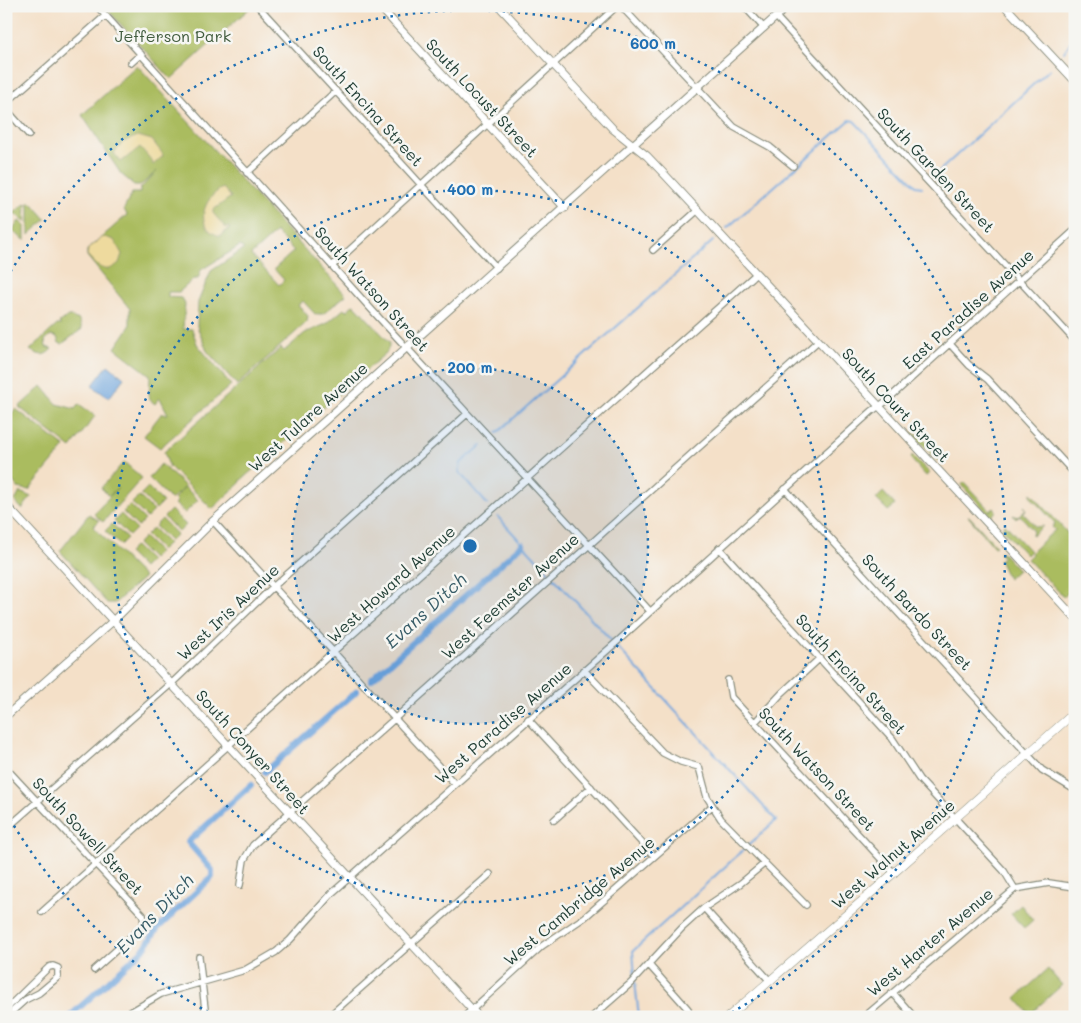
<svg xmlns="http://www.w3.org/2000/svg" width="1081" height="1023" font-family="Mali,sans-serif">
	<rect width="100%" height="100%" fill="#f6f6f2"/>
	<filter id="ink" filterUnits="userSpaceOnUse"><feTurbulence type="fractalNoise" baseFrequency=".02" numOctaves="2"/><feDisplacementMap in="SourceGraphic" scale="10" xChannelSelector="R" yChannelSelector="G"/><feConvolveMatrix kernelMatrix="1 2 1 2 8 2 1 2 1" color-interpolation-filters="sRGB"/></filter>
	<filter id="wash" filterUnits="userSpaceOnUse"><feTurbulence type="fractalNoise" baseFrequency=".0096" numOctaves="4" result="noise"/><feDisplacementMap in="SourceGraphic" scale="20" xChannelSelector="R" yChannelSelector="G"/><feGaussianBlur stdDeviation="1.12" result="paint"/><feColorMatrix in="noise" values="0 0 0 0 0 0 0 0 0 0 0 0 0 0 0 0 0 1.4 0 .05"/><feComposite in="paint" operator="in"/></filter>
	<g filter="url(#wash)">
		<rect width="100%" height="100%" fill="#f4e0c8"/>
		<path fill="#aabc5f" stroke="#647c4a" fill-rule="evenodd" d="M104,6H248L250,8L171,79Z
			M137,65L346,295L323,314H315L303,301L298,305L308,316L307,322L237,385L207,351L197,326L198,302L211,271L244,249L240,246L201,270L198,279H194L179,292H168V297L181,298L185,303L183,329H192L197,344L231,385L160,448L144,436L161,414H168L160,398L155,404L149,399L150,375L115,348L130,326V309L87,256V250L127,215L124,209L132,193H140V189L157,171L141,185H134L121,174L82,115ZM276,232L294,251L274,269L284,280L279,285L251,255Z
			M31,202L46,219L29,235V203Z
			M26,203L25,222L14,213Z
			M19,221L25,226V240L12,231Z
			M354,304L390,343L387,352L240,481L241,482L212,509L169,466L164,452L281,348L284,351L305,333L326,324L344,309L346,311Z
			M68,316L79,320L82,329L62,344L59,343L57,337L51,335L45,340L46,347L52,349C44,357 40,356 30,350L57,325H61L59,323Z
			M42,386L57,404L75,409L79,404L95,416L71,448L19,407Z
			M16,409L65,447L29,490L18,488L6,472V418Z
			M910,431C921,437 938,449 939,462Z
			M912,455L930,473L926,476L911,459Z
			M124,462L142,478L103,522L94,514L118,487L109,496L101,488Z
			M161,464L185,486L171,500L149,478Z
			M964,482L990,511L994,508L996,511L991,517L964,488L962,485Z
			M148,487L163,502L156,509L141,494Z
			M185,487L198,500L185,513L175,504L177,502L174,499Z
			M20,492L31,497L22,509L15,501Z
			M883,492L895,505L888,511L876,499Z
			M1031,493L1075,541V586L1064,597L1027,559L1032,554L1031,552L1055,530L1052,527L1055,523L1031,497Z
			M139,496L154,511L147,518L132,503Z
			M130,505L145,520L138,527L123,512Z
			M1024,506L1027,509L1023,513L1036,527L1043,526L1032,536L1033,530L1020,515L1016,519L1013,515L1017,517L1026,509Z
			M171,510L186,525L179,532L164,517Z
			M89,514L99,521L93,527L144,577L115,603H107L60,551Z
			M121,514L136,529L129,536L114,521Z
			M968,516H969L996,546L994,547Z
			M162,519L177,534L170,541L155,526Z
			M112,524L127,538L120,545L105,531Z
			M1005,524L1030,551L1026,555L1002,529Z
			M153,528L168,543L161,550L146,535Z
			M144,537L159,552L152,559L137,544Z
			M135,546L150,561L143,568L128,553Z
			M1001,551L1018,570L1008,579L999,560L1003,557L999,553Z
			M1021,905L1033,920L1024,928L1011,914Z
			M1048,969L1062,985L1030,1014L1016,998Z"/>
		<path fill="#eeda9e" stroke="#868c69" d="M138,136L152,140L162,153L163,156L153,165L152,161L140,147L121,162L114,153L123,142Z
			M223,188L231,197L213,210V213L225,227L230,228L220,236C193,228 203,197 223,188Z
			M105,237L114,240L122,254L119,263C105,276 97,266 87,255L88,249L101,238Z"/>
		<path fill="#6fa5dd" stroke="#477188" d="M108,365L124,378L109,398L92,386Z"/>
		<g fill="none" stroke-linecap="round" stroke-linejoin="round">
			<path stroke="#6fa5dd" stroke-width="2" d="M1064,52L1075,35
				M934,176L1050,69
				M727,228L850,120L854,121L916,186L922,187
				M497,433L713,241
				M482,445L461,463L459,472L487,504
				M498,517L776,820L633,951L635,977
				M635,982L639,1017"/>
			<path stroke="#6fa5dd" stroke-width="6" d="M371,680L523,544
				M265,772L357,691
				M69,1017L143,950L158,928L212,877V870L188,842L251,785"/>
		</g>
	</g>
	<g filter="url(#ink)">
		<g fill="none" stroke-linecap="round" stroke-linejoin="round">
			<g stroke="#8a8e7e" stroke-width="8">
				<path id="minor" d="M97,6L381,320L649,610
					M258,6L497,268
					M621,6L734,127L770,147L793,166
					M744,6L764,28
					M776,17L1075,341
					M131,63L141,54
					M6,103L105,16
					M6,109L29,135
					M247,173L336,91
					M653,250L698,210
					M332,266L617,6
					M950,344L969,365L987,379L1075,474
					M785,489L1042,770L1075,790
					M213,521L455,784
					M719,548L892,738L919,779L1004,871L1015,889L1049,883L1075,887
					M584,670L663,753L681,762L699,767L707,797L721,819L806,905
					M728,680L731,697L894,873
					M528,719L654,856
					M755,722L782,693L819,659
					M6,768L143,915L144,925L94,970
					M554,820L591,787
					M6,829L172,683L273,587L467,414
					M240,885L244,860L253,845L818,341
					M704,908L769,980
					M42,912L756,274
					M199,957L205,1009
					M649,965L688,1009
					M893,993L914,1017
					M6,1009L49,967L53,966L58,968V977L39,993L25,1000L6,1017
					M122,1017L161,994L245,970L276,952L290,940L332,893L619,640L872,411L885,402L1075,230
					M328,1017L490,874
					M464,1017L542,946L585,917L712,806
					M592,1017L631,983L682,928L704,908L741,883L765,863
					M864,1017L1015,889"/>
			</g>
			<g stroke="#8a8e7e" stroke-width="9">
				<path id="tertiary" d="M379,6L565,208
					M499,6L613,129L647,156L667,177L1075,618
					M1005,6L1075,81
					M6,505L479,1017
					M6,716L113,621L213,521L788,6"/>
			</g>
			<g stroke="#8a8e7e" stroke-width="9">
				<path id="secondary" d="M728,1017L870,894L1075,712"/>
			</g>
			<use href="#minor" stroke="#fff" stroke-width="5.5"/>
			<use href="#tertiary" stroke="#fff" stroke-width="7"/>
			<use href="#secondary" stroke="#fff" stroke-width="8"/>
		</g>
	</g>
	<circle cx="470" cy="546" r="178" fill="#1f6fb2" fill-opacity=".12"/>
	<g fill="none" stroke="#1f6fb2" stroke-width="2.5" stroke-dasharray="2.5 5">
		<circle cx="470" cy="546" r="178"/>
		<circle cx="470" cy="546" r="356"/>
		<path d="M215 1016A535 535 0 0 1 7 814M7 278A535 535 0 1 1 725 1016"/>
	</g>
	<g text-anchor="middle" stroke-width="5" stroke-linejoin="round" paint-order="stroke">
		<g font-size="16" fill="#425d3f" stroke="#f6f6f2">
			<text x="173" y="42">Jefferson Park</text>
		</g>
		<g font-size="16" fill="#1f3d34" stroke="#f6f6f2">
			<text transform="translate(482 98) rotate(47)" y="6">South Locust Street</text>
			<text transform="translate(368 106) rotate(48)" y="6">South Encina Street</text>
			<text transform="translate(936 170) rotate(47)" y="6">South Garden Street</text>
			<text transform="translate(372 289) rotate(48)" y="6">South Watson Street</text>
			<text transform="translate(968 309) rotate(-42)" y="6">East Paradise Avenue</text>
			<text transform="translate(896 405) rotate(47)" y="6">South Court Street</text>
			<text transform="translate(308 417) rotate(-42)" y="6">West Tulare Avenue</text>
			<text transform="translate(391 584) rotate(-42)" y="6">West Howard Avenue</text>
			<text transform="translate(510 596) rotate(-42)" y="6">West Feemster Avenue</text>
			<text transform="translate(228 612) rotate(-43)" y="6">West Iris Avenue</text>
			<text transform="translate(917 612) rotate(47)" y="6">South Bardo Street</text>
			<text transform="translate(851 674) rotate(48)" y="6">South Encina Street</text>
			<text transform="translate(503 723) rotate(-41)" y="6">West Paradise Avenue</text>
			<text transform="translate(253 752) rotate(48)" y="6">South Conyer Street</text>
			<text transform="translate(817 769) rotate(47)" y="6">South Watson Street</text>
			<text transform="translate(88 836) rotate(47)" y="6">South Sowell Street</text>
			<text transform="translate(893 854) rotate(-41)" y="6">West Walnut Avenue</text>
			<text transform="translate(579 901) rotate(-40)" y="6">West Cambridge Avenue</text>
			<text transform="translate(930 942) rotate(-40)" y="6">West Harter Avenue</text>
		</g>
		<g font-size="18" font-style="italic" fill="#375c67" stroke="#f6f6f2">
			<text transform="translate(426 611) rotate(-42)" y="6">Evans Ditch</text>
			<text transform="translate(155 914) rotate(-46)" y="6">Evans Ditch</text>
		</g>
	</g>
	<circle cx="470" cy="546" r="8" fill="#1f6fb2" stroke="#f6f6f2" stroke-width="2.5"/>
	<g font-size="15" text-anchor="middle" font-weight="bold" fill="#1f6fb2" stroke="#f6f6f2" stroke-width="5" stroke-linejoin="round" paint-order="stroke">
		<text x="653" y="49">600 m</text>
		<text x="470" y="195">400 m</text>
		<text x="470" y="373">200 m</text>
	</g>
	<rect width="1081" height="1023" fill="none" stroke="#f6f6f2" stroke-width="25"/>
</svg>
